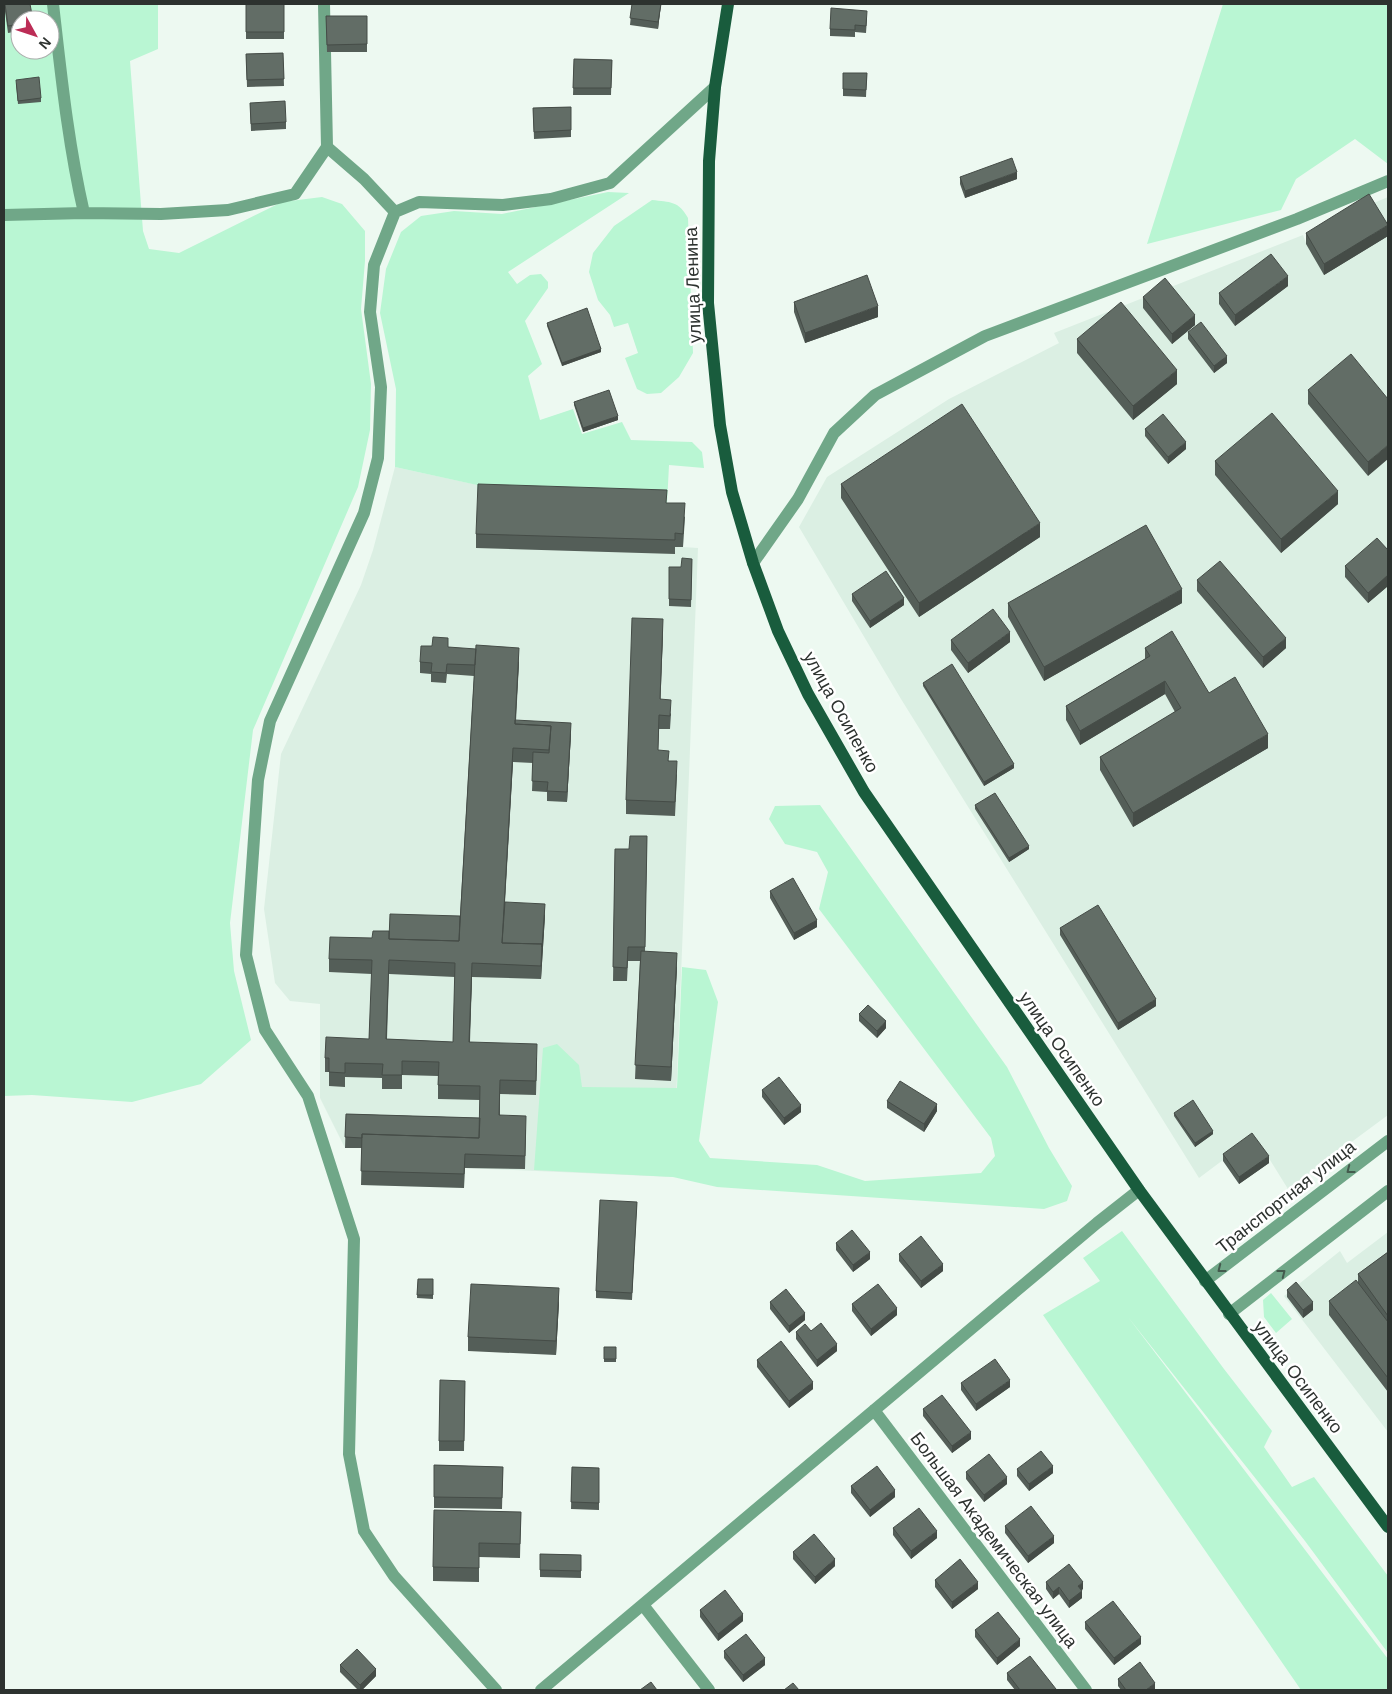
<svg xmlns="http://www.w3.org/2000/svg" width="1392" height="1694" font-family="Helvetica,sans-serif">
	<rect width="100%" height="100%" fill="#edf9f1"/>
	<path fill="#dbefe3" d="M1388,197V1115L1288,1189L1255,1136L1199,1178L901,699L799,527L827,477L949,399L1059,343L1054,333L1303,235L1306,243L1369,205Z
		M395,467L478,485V498L685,517L683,547L698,548L673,1177L465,1168L464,1188L361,1185L362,1148H345L320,1098V1004L290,1001L275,983L264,909L281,754L361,585L373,550Z
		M1388,1232V1432L1284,1296L1340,1251L1347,1263Z"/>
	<path fill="#b9f6d3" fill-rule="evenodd" d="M4,4H158V49L130,61L143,231L149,249L179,253L282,202L322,197L342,204L365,231V261L361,309L371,384L370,430L358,487L253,730L230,923L234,971L251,1040L201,1084L132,1102L32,1095L4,1096ZM20,20H50V50H20Z
		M1223,4H1388V164L1355,139L1296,179L1281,210L1147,244Z
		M608,192L629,193L508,272L517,284L530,275L541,274L548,282V288L525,321L542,364L528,376L540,420L573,409L582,434L622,422L631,440L692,442L702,452L704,468L669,465L667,504L478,498L477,485L395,467L396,389L380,313L386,269L401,232L421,216L454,211L502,214Z
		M652,200C670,202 679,201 688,218L693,353L679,377L661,393L647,394L637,389L625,358L638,353L628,323L614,327L610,315L598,300L589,272L593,253L614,226Z
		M820,805L1007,1067L1049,1148L1072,1186L1067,1201L1044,1209L717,1187L673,1177L534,1170L543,1048L557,1044L579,1065L582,1087L677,1088L682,967L706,970L718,1002L699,1141L710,1158L817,1165L865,1181L981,1173L995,1156L991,1138L819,909L828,872L817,852L785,844L769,819L775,806Z
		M1122,1231L1224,1369L1272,1431L1264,1447L1292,1487L1314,1477L1388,1576V1653L1305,1541L1128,1317L1388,1659V1690H1301L1043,1315L1100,1281L1083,1258Z
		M1271,1293L1292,1319L1276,1333L1264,1317L1263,1300Z"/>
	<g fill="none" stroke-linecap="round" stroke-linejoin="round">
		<path stroke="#70a788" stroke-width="12" d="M53,4C61,74 68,144 84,213
			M324,4L327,147L364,179L395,212
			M4,215L84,213L161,214L228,210L295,194L327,147
			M753,563L798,499L834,433L875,395L985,336L1297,219L1388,181
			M1205,1281L1388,1141
			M1229,1314L1388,1191
			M874,1410L1086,1690
			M643,1605L709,1690
			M496,1690L394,1576L364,1531L349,1454L354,1239L308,1096L265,1030L246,955L258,780L270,721L364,513L378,458L381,387L370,312L374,265L395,212L419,202L503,205L551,199L610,183L715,87
			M541,1690L1097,1223L1139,1190"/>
		<path stroke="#195c3d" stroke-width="12" d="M728,4L715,87L709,161L708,303L720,425L732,492L753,563L778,631L808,694L864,792L1139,1190L1388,1527"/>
	</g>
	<path fill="#545e58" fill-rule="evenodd" d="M4,4H30L20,20V31L8,33Z
		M246,4H284V39H246Z
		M632,4H661L658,29L630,25Z
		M326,16H367V52H327Z
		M867,18L866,33L855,32V37L830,36V29Z
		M283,53L284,86L247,87L246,54Z
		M574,59L612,60L611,95H573Z
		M843,73H867L866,97L843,96Z
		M16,83L41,98V102L18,104Z
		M250,103L286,122V129L251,131Z
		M571,107V137L534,139L533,108Z
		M960,177L1017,179L965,198L960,184Z
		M1306,233L1388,236L1324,275L1306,244Z
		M1288,286L1235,326L1219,304V293Z
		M1143,297L1195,325L1172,344L1143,308Z
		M794,302L878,317L805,343L794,312Z
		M547,323L601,352L562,366L547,326Z
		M1188,332L1227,363L1214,373L1188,339Z
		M1077,339L1177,384L1133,420L1077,353Z
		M1308,390L1388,399L1368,476L1308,404Z
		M574,402L618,420L583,432L574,405Z
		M1145,429L1186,449L1168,464L1145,436Z
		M1215,461L1338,504L1281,553L1215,475Z
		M841,484L1040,537L919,617L841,498Z
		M667,503L685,517L683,547H675V554L476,548V534Z
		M1388,550V586L1368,603L1345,577V566Z
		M692,559L691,607L669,606V599Z
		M1197,580L1286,648L1263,668L1197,591Z
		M852,594L904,605L870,628L852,601Z
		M1008,603H1182L1044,681L1008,617Z
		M663,633L660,699L671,714L670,729H659L658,750L669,761L677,775L675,816L626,814V800Z
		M951,640L1010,642L968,673L951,650Z
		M448,647L519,662L516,721L571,734L567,802L547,801V792L532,791L533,763L513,762L505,902L545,915L541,979L472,977L470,1042L537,1058L536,1095L500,1094V1115L526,1130L525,1169L465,1168L464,1188L361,1185L362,1148H345L346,1114L480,1118V1100L438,1099V1076L402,1075V1089H382V1078L345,1077V1087L329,1086V1072H325V1058L369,1039L372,974L329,972V959L389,931L460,916L474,676L447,674L446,683L431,682V674L420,673V662ZM389,974L455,977L453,1042L387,1039Z
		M1145,648L1209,693L1268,748L1133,827L1100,770V757L1175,712L1165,694L1080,745L1066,720V706L1145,659Z
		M923,683L1014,768L984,786L923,686Z
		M975,805L1029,849L1009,862L975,809Z
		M647,836L645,952L677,967L671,1081L635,1079L640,961H628L627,981H613L615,849H629Z
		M770,891L817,927L794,940L770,898Z
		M1060,928L1156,1006L1118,1030L1060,935Z
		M859,1014L886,1028L877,1038L859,1021Z
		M762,1090L801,1112L784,1125L762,1097Z
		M887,1101L937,1111L924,1132L887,1108Z
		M1174,1113L1213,1134L1195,1147L1174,1116Z
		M1223,1154L1269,1163L1239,1184L1223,1161Z
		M637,1202L632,1300L596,1298V1291Z
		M836,1243L870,1259L853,1272L836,1250Z
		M1388,1252V1392L1329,1315V1301L1358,1282V1274Z
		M899,1254L943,1271L921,1288L899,1261Z
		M418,1279H433V1299L417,1298Z
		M1287,1290L1313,1310L1303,1318L1287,1297Z
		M559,1302L556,1355L468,1351V1337Z
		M770,1302L805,1320L789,1333L770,1309Z
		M852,1304L897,1315L871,1336L852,1311Z
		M811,1331L837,1351L817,1367L796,1339V1332Z
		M604,1347H616V1362H604Z
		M757,1360L813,1389L789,1408L757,1367Z
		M465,1381L464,1451H439V1441Z
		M961,1383L1010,1387L976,1411L961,1390Z
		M923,1409L971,1439L952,1453L923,1416Z
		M434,1465L503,1467L502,1509L434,1508Z
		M572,1467L599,1468V1510L571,1509Z
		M1017,1469L1053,1473L1029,1491L1017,1476Z
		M966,1472L1007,1484L984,1502L966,1479Z
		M851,1486L895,1497L870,1517L851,1493Z
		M521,1512L520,1558L479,1557V1582L433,1581V1567Z
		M1005,1526L1054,1543L1028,1563L1005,1533Z
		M893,1528L937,1538L911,1559L893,1535Z
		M793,1552L835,1566L815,1584L793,1559Z
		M540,1554L581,1555V1578L540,1577Z
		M935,1580L978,1589L952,1609L935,1587Z
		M1046,1582L1083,1589L1081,1590L1082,1598L1069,1608L1059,1594L1053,1599L1046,1589Z
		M700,1610L743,1621L718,1641L700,1617Z
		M1085,1622L1141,1644L1114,1665L1085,1629Z
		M975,1630L1020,1646L997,1665L975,1637Z
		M724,1651L765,1665L743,1682L724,1658Z
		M340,1665L376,1676L362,1690H358L340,1672Z
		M1007,1673L1056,1690H1015L1007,1680Z
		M1118,1679L1155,1690H1121L1118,1686Z"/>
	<path fill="#454c47" d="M661,4L658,29V22Z
		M1017,172V179L965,198V191Z
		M1388,225V236L1324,275V264Z
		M1288,276V286L1235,326V315Z
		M878,306V317L805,343V333Z
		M1195,315V325L1172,344V334Z
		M601,349V352L562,366V363Z
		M1227,356V363L1214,373V366Z
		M1177,370V384L1133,420V406Z
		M618,416V420L583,432V428Z
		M1186,442V449L1168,464V457Z
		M1388,445V459L1368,476V462Z
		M1338,491V504L1281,553V539Z
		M1040,523V537L919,617V603Z
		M1388,575V586L1368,603V593Z
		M1182,589V603L1044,681V667Z
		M904,598V605L870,628V621Z
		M663,619V633L660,713V699Z
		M1010,632V642L968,673V663Z
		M1286,638V648L1263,668V657Z
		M519,648V662L515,727Z
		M1165,681V694L1080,745V731Z
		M571,723V734L567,802V792Z
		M1268,734V748L1133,827V813Z
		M513,748V762L502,946Z
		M1014,764V768L984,786V782Z
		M1029,846V849L1009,862V858Z
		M545,904V915L541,979V966Z
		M817,920V927L794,940V933Z
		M677,953V967L671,1081V1067Z
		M472,963V977L469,1056V1042Z
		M1156,999V1006L1118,1030V1023Z
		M886,1021V1028L877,1038V1031Z
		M937,1104V1111L924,1132V1124Z
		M801,1105V1112L784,1125V1118Z
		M1213,1131V1134L1195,1147V1143Z
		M1269,1156V1163L1239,1184V1177Z
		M870,1252V1259L853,1272V1265Z
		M943,1264V1271L921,1288V1281Z
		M559,1288V1302L556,1355V1341Z
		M1313,1302V1310L1303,1318V1310Z
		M897,1308V1315L871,1336V1329Z
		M805,1313V1320L789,1333V1326Z
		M837,1344V1351L817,1367V1360Z
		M1010,1380V1387L976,1411V1404Z
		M813,1382V1389L789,1408V1401Z
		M971,1432V1439L952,1453V1446Z
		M1053,1466V1473L1029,1491V1484Z
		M1007,1477V1484L984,1502V1495Z
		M895,1490V1497L870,1517V1510Z
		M937,1531V1538L911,1559V1551Z
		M1054,1536V1543L1028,1563V1556Z
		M835,1559V1566L815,1584V1577Z
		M978,1582V1589L952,1609V1602Z
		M1083,1582V1589L1078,1593V1586Z
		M1059,1587V1594L1053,1599V1592Z
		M1082,1591V1598L1069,1608V1601Z
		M743,1614V1621L718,1641V1634Z
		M1141,1637V1644L1114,1665V1658Z
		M1020,1639V1646L997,1665V1658Z
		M765,1658V1665L743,1682V1675Z
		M376,1669V1676L362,1690H360V1685Z
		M1155,1683V1690H1146Z"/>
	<path fill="#626d66" stroke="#454c47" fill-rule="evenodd" d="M5,4H30L33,20H20V24L8,26Z
		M246,4H284V32H246Z
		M632,4H661L658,22L630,18Z
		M831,8L867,11L866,26L855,25V30L830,29Z
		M326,16H367V44L327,45Z
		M283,53L284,79L247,80L246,54Z
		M574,59L612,60L611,88H573Z
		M843,73H867L866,90L843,89Z
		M39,77L41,98L18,101L16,80Z
		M285,101L286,122L251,124L250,103Z
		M571,107V130L534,132L533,108Z
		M1012,158L1017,172L965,191L960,177Z
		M1369,194L1388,225L1324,264L1306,233Z
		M1271,254L1288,276L1235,315L1219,293Z
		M867,275L878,306L805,333L794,302Z
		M1165,278L1195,315L1172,334L1143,297Z
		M1121,302L1177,370L1133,406L1077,339Z
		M587,308L601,349L562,363L547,323Z
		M1201,322L1227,356L1214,366L1188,332Z
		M1351,354L1388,399V445L1368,462L1308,390Z
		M609,390L618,416L583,428L574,402Z
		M962,404L1040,523L919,603L841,484Z
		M1272,413L1338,491L1281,539L1215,461Z
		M1163,414L1186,442L1168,457L1145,429Z
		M478,484L667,490L666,503H685L683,534L675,533V540L476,534Z
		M1146,525L1182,589L1044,667L1008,603Z
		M1377,538L1388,550V575L1368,593L1345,566Z
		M682,558L692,559L691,600L669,599V567H681Z
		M1220,561L1286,638L1263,657L1197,580Z
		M886,571L904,598L870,621L852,594Z
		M993,609L1010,632L968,663L951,640Z
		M632,618L663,619L660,699L671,700L670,716L659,715L658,750L669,751L668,761H677L675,802L626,800Z
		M1172,631L1209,693L1235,677L1268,734L1133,813L1100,757L1181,708L1165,681L1080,731L1066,706L1150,656L1145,648Z
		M433,637L448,638V647L476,649L475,665L447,664L446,673L431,672L432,663L420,662L421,646H432Z
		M476,645L519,648L515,724L551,726L549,750L513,748L502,943L542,944L541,966L472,963L469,1042L537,1044L536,1081L500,1080L499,1115L526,1116L525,1156L465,1154L464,1174L361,1171L362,1134L479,1138L480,1086L438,1085L439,1062L402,1061V1075H382L383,1064L345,1063V1073L329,1072V1058H325L326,1037L369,1039L372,960L329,959L330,937L372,938L373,931H389V939L459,941ZM389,960L455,963L453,1042L386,1039Z
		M952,664L1014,764L984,782L923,683Z
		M515,720L571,723L567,792L547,791L548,782L532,781L533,752L549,753L551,726L515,724Z
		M995,793L1029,846L1009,858L975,805Z
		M630,836H647L645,947H628L627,968L613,967L615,849H629Z
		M793,878L817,920L794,933L770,891Z
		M505,902L545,904L542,947V944L502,943Z
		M1098,905L1156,999L1118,1023L1060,928Z
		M390,914L460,916L459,941L389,939Z
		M641,951L677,953L671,1067L635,1065Z
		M868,1005L886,1021L877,1031L859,1014Z
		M779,1077L801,1105L784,1118L762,1090Z
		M900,1081L937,1104L924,1124L887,1101Z
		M1193,1100L1213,1131L1195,1143L1174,1113Z
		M346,1114L480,1118L479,1138L362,1134V1138L345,1137Z
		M1252,1133L1269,1156L1239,1177L1223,1154Z
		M600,1200L637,1202L632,1293L596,1291Z
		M852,1230L870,1252L853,1265L836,1243Z
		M921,1236L943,1264L921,1281L899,1254Z
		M1388,1252V1316L1358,1274Z
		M418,1279H433V1295H417Z
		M1356,1280L1388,1322V1378L1329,1301Z
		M1296,1282L1313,1302L1303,1310L1287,1290Z
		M471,1284L559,1288L556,1341L468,1337Z
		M878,1284L897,1308L871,1329L852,1304Z
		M786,1289L805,1313L789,1326L770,1302Z
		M821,1323L837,1344L817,1360L796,1332L805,1324L811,1331Z
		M781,1341L813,1382L789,1401L757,1360Z
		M604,1347H616V1359H604Z
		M995,1359L1010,1380L976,1404L961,1383Z
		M440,1380L465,1381L464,1441H439Z
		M942,1395L971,1432L952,1446L923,1409Z
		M1041,1451L1053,1466L1029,1484L1017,1469Z
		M989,1454L1007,1477L984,1495L966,1472Z
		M434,1465L503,1467L502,1498L434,1497Z
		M877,1466L895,1490L870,1510L851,1486Z
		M572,1467L599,1468V1503L571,1502Z
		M1031,1506L1054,1536L1028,1556L1005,1526Z
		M919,1508L937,1531L911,1551L893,1528Z
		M434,1510L521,1512L520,1544L479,1543V1568L433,1567Z
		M814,1534L835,1559L815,1577L793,1552Z
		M540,1554L581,1555V1571L540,1570Z
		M960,1559L978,1582L952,1602L935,1580Z
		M1069,1564L1083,1582L1078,1586L1082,1591L1069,1601L1059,1587L1053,1592L1046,1582Z
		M725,1590L743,1614L718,1634L700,1610Z
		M1113,1601L1141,1637L1114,1658L1085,1622Z
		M998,1612L1020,1639L997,1658L975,1630Z
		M746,1634L765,1658L743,1675L724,1651Z
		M357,1649L376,1669L360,1685L340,1665Z
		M1030,1656L1056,1689L1055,1690H1020L1007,1673Z
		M1140,1662L1155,1683L1146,1690H1126L1118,1679Z
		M651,1682L657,1690H640Z
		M793,1683L799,1690H784Z"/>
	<defs><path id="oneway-chevron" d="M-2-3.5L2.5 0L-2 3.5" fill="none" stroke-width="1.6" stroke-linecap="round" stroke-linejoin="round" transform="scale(1.25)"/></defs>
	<g stroke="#445b4e">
		<use href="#oneway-chevron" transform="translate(1350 1170) rotate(142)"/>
		<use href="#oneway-chevron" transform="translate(1221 1269) rotate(142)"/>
		<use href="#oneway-chevron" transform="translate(1282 1273) rotate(-38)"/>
	</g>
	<g text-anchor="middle" stroke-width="5" stroke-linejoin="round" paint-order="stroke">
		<g font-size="18" fill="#2d322f" stroke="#fff">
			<text transform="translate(693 285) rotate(-92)" y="6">улица Ленина</text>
			<text transform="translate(841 712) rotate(61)" y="6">улица Осипенко</text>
			<text transform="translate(1062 1049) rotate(55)" y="6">улица Осипенко</text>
			<text transform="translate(1286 1197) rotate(-38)" y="6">Транспортная улица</text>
			<text transform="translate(1298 1377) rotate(53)" y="6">улица Осипенко</text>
			<text transform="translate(994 1540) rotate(53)" y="6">Большая Академическая улица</text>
		</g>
	</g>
	<rect width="1392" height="1694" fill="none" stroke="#2d322f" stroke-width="10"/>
	<g transform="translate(35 35) rotate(130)"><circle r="24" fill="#ffffff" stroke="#abadac"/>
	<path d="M0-4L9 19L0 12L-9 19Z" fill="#bc2d56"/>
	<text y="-8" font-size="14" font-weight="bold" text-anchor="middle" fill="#2d322f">N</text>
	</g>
</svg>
